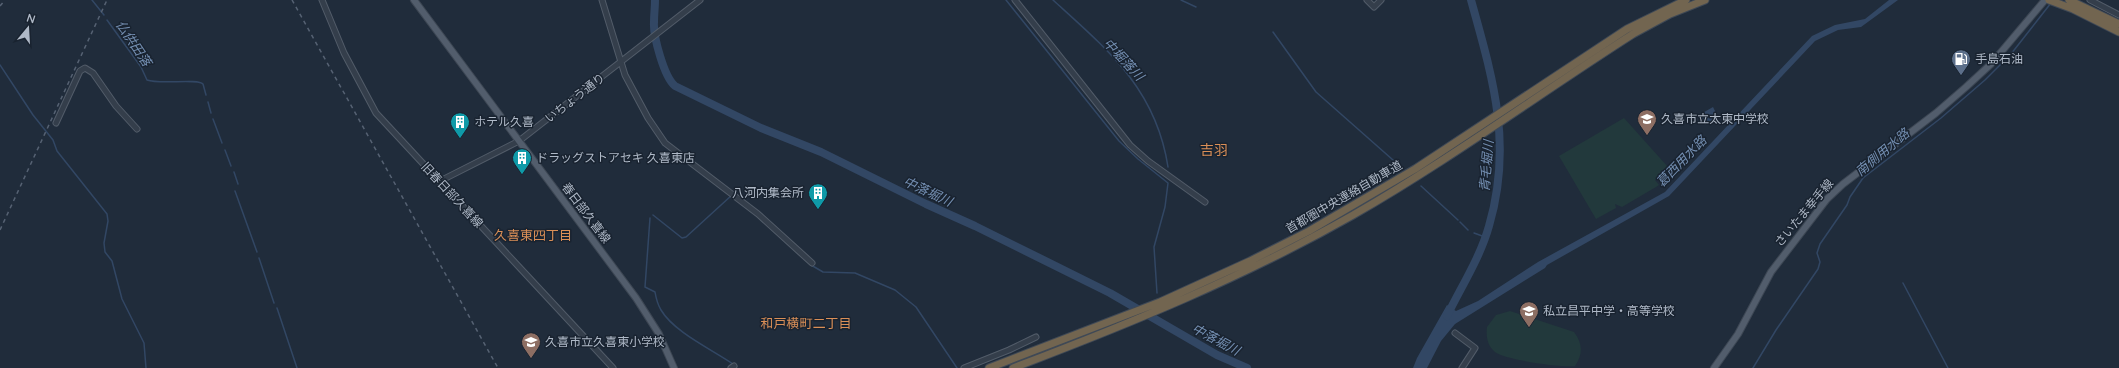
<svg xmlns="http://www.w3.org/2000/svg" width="2119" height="368" font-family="Lato,'Noto Sans JP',sans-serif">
	<rect width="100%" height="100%" fill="#202c3b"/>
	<path fill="#22393c" d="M1624,118L1668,167L1655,180L1659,185L1656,187L1622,207L1615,204L1616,208L1596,219L1559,156Z
		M1510,311L1574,332C1583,344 1583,354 1575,366C1564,368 1505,360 1495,352C1487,345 1486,337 1487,327L1496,315Z"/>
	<path fill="#324764" d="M1889,0H1898L1861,27L1838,30L1815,41L1669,196L1547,265L1545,268L1455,324L1441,341L1427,368H1413L1417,358L1447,305L1456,311L1478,301L1538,262L1665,192L1812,36L1835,25L1865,19Z
		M1713,107L1718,117L1705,125L1699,115Z"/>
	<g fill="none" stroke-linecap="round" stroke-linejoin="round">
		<path stroke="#324764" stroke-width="1.5" d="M92,0L104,15
			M1006,0L1119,141L1138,159L1168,183L1165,207L1154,247L1157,293
			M1053,0C1108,50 1156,89 1168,167
			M1181,0L1196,7
			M107,20L141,67L147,80C161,85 197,78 203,84L206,95
			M1273,32L1316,92L1393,160
			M0,65L33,115L53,140L57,151L107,214L108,221L104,243L105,252L112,261L122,299L144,343L146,368
			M208,102L211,113
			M213,119L222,143
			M225,150L231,166
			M234,172L238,184
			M1421,186L1458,220
			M235,191L257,252
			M653,215L682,238L686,237L732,195
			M650,218L645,287L655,292C656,298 658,305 661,310C674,332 711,349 733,364
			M1460,222L1468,230
			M1474,233L1485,237
			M259,258L274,303
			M811,265L823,272L855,273L895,290L916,307L957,368
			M1903,283L1948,368
			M277,308L297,368
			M1753,368L1776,330L1818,269L1820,262L1817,253L1820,244L1847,205L1850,197L1863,178L1941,118L1985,80L2011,54L2051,3"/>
		<path stroke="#324764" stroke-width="8" d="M655,0C655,8 654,14 654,22C653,36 664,77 675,86L761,128L821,152L926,204L975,226L1110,293L1217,355L1247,368
			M1447,316C1461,287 1480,258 1489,226C1513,144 1493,79 1471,0"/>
		<g stroke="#525c69" stroke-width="7">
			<path id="tertiary" d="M322,0L344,53L376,113L613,368
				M602,0L625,75L648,118L665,143L758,214L812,263
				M1015,0L1130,145L1148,161L1205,202
				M1367,0L1374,7L1381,0
				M2090,0L2119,15
				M56,123L80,71L85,68L93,73L116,106L137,129
				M440,181L519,141L700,0
				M1455,333L1475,348L1462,368
				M731,368L734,366
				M964,368L1009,350L1036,337"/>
		</g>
		<g stroke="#3d4754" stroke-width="8">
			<path id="primary" d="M414,0L636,298L659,334L674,368
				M1714,368L1738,334L1771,272L1827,199L1843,184L1936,113L1966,87L1991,64L2045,0"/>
		</g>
		<g stroke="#3f4956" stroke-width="9">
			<path id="motorway" d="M2049,0L2073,9L2119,32
				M2069,0L2119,24
				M989,368L1160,302L1250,261L1309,231L1415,169L1627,29L1686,0
				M1013,368C1129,324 1244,277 1353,215C1449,160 1539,94 1633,34L1670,14L1705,0"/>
		</g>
		<use href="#tertiary" stroke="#343e4b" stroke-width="5"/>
		<use href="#primary" stroke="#525d6c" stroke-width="6"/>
		<use href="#motorway" stroke="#726550" stroke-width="7"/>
		<path stroke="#566273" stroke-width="1.5" stroke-dasharray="4 4" stroke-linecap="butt" d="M292,0L498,368
			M0,6L5,0
			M0,230L107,0"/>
	</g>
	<defs>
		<g id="fuel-pin" transform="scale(1)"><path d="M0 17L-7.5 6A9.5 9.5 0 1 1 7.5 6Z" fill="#5c6f8a" stroke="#192330"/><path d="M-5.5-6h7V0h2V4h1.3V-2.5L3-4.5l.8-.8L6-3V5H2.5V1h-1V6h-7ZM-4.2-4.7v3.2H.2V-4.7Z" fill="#fff"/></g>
		<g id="school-pin" transform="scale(1)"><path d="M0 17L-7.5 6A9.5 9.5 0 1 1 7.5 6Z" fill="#8d6e63" stroke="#192330"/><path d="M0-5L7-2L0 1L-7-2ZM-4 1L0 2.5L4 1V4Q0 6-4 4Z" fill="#fff"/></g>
		<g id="building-pin" transform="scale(1)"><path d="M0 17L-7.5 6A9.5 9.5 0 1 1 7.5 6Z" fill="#0f9aa8" stroke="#192330"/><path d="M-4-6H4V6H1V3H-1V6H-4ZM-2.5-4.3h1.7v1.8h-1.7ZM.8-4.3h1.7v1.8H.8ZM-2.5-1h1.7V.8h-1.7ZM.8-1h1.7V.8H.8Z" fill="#fff"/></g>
	</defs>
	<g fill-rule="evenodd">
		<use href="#fuel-pin" x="1961" y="59"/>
		<use href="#school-pin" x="1647" y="119"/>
		<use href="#building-pin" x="460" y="122"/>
		<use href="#building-pin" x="522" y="158"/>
		<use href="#building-pin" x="818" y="193"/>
		<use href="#school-pin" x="1529" y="311"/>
		<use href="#school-pin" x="531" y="342"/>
	</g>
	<g text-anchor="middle" stroke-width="3" stroke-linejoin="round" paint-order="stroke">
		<g font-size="12" fill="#afb9c7" stroke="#192330" text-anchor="start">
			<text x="1975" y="63">手島石油</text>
			<text x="1661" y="123">久喜市立太東中学校</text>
			<text x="474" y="126">ホテル久喜</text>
			<text x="536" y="162">ドラッグストアセキ 久喜東店</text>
			<text x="804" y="197" text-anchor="end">八河内集会所</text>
			<text x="1543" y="315">私立昌平中学・高等学校</text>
			<text x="545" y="346">久喜市立久喜東小学校</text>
		</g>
		<g font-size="12" fill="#afb9c7" stroke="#192330">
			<text transform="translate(575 98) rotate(-38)" y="4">いちょう通り</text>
			<text transform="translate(452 195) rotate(47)" y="4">旧春日部久喜線</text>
			<text transform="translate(1344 197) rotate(-30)" y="4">首都圏中央連絡自動車道</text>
			<text transform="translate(586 213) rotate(53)" y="4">春日部久喜線</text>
			<text transform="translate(1804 213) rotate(-50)" y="4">さいたま幸手線</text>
		</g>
		<g font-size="13" font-style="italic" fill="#748fb2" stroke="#192330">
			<text transform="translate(134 43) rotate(56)" y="5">仏供田落</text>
			<text transform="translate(1124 59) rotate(47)" y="5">中堀落川</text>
			<text transform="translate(1882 152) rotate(-40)" y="5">南側用水路</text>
			<text transform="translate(1681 161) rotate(-46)" y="5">葛西用水路</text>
			<text transform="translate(1486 166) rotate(-85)" y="5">青毛堀川</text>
			<text transform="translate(928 191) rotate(25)" y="5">中落堀川</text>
			<text transform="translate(1216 339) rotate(28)" y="5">中落堀川</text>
		</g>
		<g font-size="13" fill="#da8f57" stroke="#192330">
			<text x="533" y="240">久喜東四丁目</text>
			<text x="806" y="328">和戸横町二丁目</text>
		</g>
		<g font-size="14" fill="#da8f57" stroke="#192330">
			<text x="1214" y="155">吉羽</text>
		</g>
	</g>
	<g transform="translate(28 28) rotate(18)" stroke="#192330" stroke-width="3" paint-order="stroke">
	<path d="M0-3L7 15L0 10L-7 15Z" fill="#afb9c7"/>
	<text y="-6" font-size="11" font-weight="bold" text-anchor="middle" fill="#afb9c7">N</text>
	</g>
</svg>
